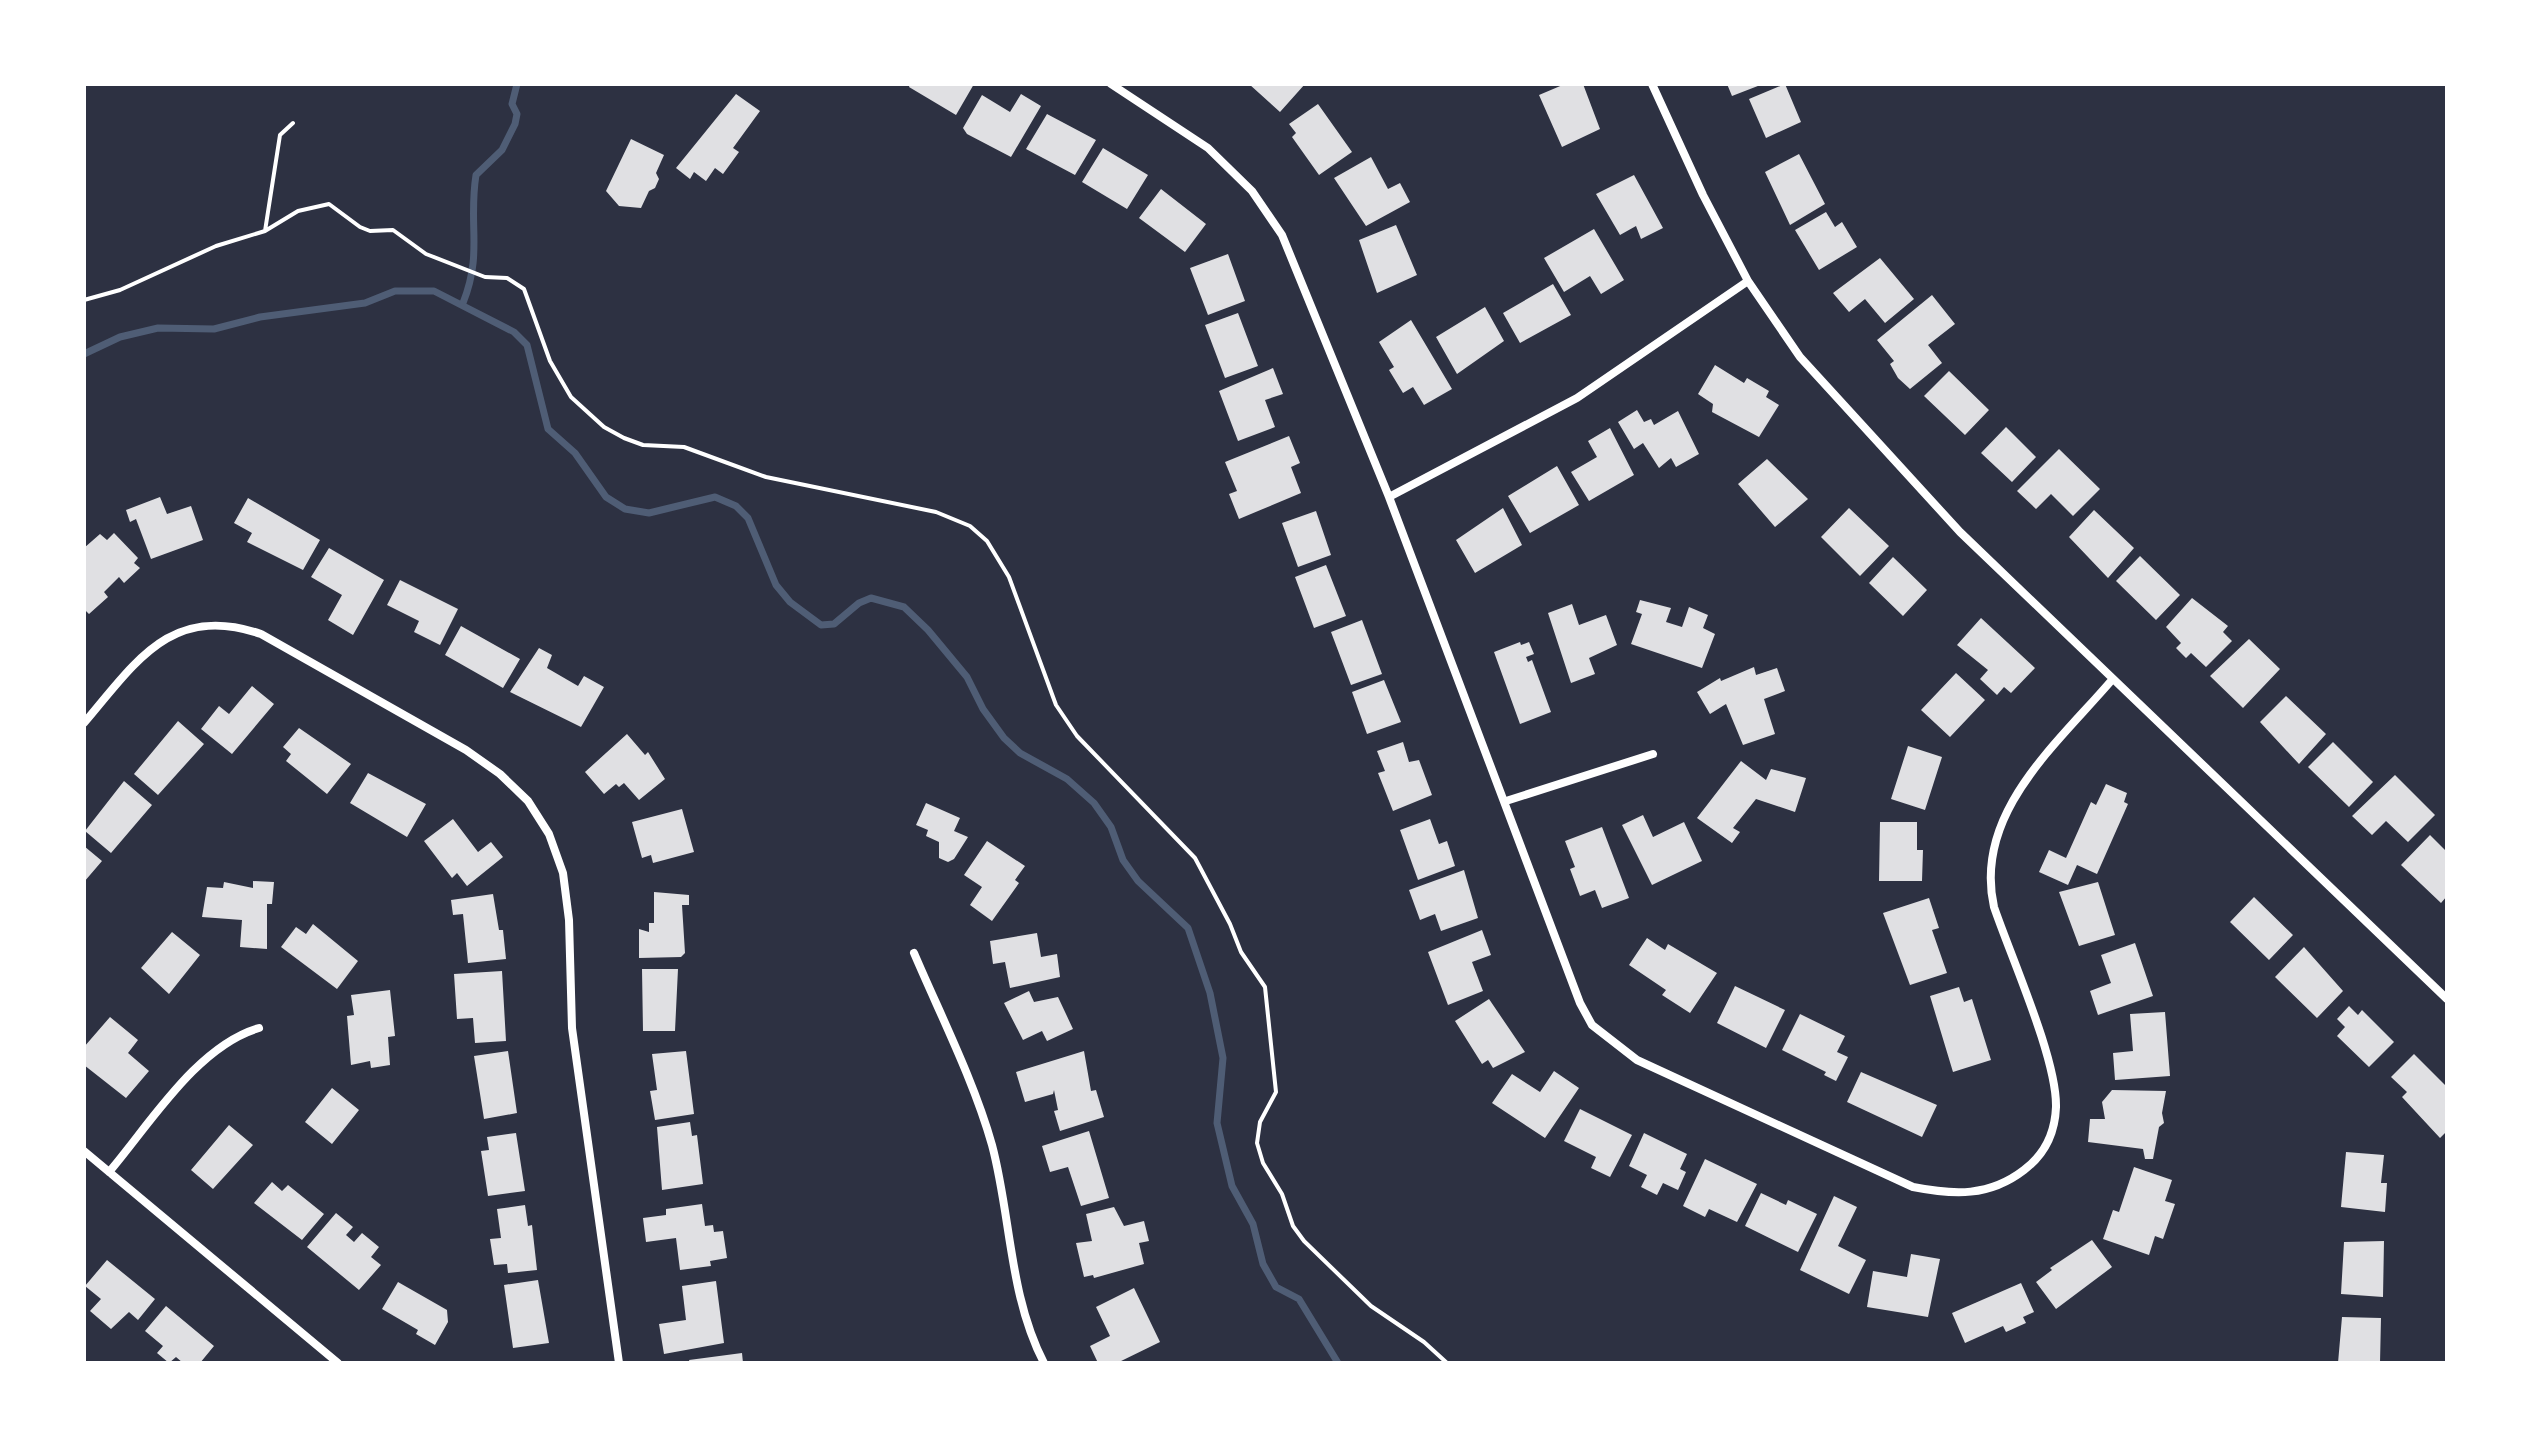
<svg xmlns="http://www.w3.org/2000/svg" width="2531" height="1447" font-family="'DM Sans',sans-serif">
	<rect width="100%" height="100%" fill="#2d3142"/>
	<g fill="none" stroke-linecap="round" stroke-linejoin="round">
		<path stroke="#4f5d75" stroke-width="7" d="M463,303C483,253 468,225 476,175L502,150L515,124L517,114L512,104L517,84
			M84,354L120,337L158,328L214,329L260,317L365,303L395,291H434L514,332L527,345L548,429L575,453L606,497L625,509L649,513L715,497L736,506L748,518L776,585L790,602L821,625L834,624L859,603L871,598L904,607L928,630L967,677L983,709L1004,738L1020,753L1067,779L1094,803L1111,827L1123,860L1138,881L1188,928L1210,993L1223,1058L1217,1123L1232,1186L1253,1224L1263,1264L1276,1287L1299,1299L1338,1363"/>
	</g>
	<path fill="#e0e0e3" d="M910,84H974L956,115L909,87Z
		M1249,84H1305L1280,112Z
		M1565,84H1583L1600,129L1562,147L1539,95Z
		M1727,84H1763L1732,96Z
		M1785,84L1801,122L1766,138L1749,99Z
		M736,94L760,111L733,148L739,152L723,174L715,168L706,181L694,172L690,179L676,168Z
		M1021,94L1041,106L1011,157L967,134L963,128L982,95L1010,112Z
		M1318,104L1352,152L1319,175L1292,137L1296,133L1289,124Z
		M1047,114L1096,140L1075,175L1026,149Z
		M631,139L664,155L656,173L659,179L655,188L649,191L641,208L619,206L606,191Z
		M1103,148L1148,175L1127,209L1082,182Z
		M1799,154L1825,204L1790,225L1765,172Z
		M1371,157L1388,189L1400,183L1410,202L1366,226L1334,178Z
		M1634,175L1663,228L1641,239L1636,226L1620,235L1596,194Z
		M1161,189L1206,224L1185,252L1139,218Z
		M1826,212L1835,227L1842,222L1857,247L1819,270L1795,230Z
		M1396,225L1417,275L1377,293L1359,240Z
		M1594,229L1624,280L1601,294L1590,276L1564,292L1544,258Z
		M1228,254L1245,301L1208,315L1190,268Z
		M1880,258L1914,299L1885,323L1865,299L1849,312L1833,293Z
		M1553,284L1571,315L1520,343L1503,313Z
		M1932,295L1955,324L1928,345L1942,363L1910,389L1898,378L1890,364L1894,361L1877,340Z
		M1485,307L1504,341L1457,374L1436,337Z
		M1238,313L1258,366L1225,378L1205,325Z
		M1411,320L1452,389L1424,405L1413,387L1403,393L1389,370L1394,367L1379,342Z
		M1715,365L1744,383L1747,378L1769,391L1766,397L1779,405L1759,437L1712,412L1713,404L1698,394Z
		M1273,368L1283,394L1265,400L1275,427L1238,441L1219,391Z
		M1949,371L1989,410L1965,435L1924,396Z
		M1637,410L1644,422L1651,419L1654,425L1678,411L1699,454L1676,467L1671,458L1659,468L1643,443L1634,449L1618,422Z
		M2006,427L2036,457L2012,482L1981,453Z
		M1610,428L1634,475L1589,501L1571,472L1597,457L1588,441Z
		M1289,436L1300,463L1291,467L1301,493L1239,519L1229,494L1237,491L1225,462Z
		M2059,449L2100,489L2073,516L2051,494L2036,509L2017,491Z
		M1767,459L1808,499L1775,527L1738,484Z
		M1557,466L1579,505L1530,533L1508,496Z
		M160,497L167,514L191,506L203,540L151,559L136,519L130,522L126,510Z
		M248,498L320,540L303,570L247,542L252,533L234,523Z
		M1503,508L1522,545L1475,573L1456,540Z
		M1849,508L1889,546L1860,576L1821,537Z
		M2094,510L2134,548L2108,578L2069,537Z
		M1316,511L1331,555L1298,567L1282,523Z
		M114,533L138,558L134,563L140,568L124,583L119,577L104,592L108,597L89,614L84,609V548L100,534L107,540Z
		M329,548L384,580L353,635L328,620L342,595L311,577Z
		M2140,556L2180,595L2156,620L2116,581Z
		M1893,557L1927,590L1903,616L1869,583Z
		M1326,565L1346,616L1314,628L1295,577Z
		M400,580L458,609L440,645L414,632L419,621L387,605Z
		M2192,598L2228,626L2223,632L2232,641L2206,667L2191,653L2186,658L2176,648L2181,643L2166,627Z
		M1640,600L1671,608L1666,622L1682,627L1689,607L1708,615L1703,628L1715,634L1702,668L1631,644L1642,614L1636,612Z
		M1572,604L1579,625L1606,615L1617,645L1589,658L1595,674L1571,683L1548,613Z
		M1981,618L2035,668L2011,693L2004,687L1997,695L1980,679L1988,670L1957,645Z
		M1362,620L1382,674L1351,685L1331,632Z
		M461,626L520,659L503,688L445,655Z
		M2249,639L2280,669L2243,708L2210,676Z
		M1520,642L1521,645L1529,642L1534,654L1526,657L1528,662L1532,660L1551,712L1520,724L1494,652Z
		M539,648L552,655L547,668L578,686L584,676L604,687L581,727L510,692Z
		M1754,667L1756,675L1777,668L1785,691L1764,699L1775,734L1743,745L1726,704L1710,714L1697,692L1720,678L1721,681Z
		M1956,673L1985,700L1950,737L1921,710Z
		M1384,680L1401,722L1367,734L1352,692Z
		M252,686L274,704L232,754L201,729L219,706L229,714Z
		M2286,696L2326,734L2299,764L2260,722Z
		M178,721L204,744L158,795L134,774Z
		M299,728L351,764L327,794L286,761L291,754L283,747Z
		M627,734L645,755L648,752L665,779L639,800L624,783L619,787L616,784L604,794L585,772Z
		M1403,742L1409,762L1419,760L1432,795L1393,811L1378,773L1385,771L1377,751Z
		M2333,742L2373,782L2349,807L2308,767Z
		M1908,746L1942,757L1925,810L1891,799Z
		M1741,761L1766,780L1771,769L1806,778L1795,812L1756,799L1733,828L1740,832L1732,843L1697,818Z
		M368,773L426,804L407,837L350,803Z
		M2395,775L2435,815L2408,842L2386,821L2372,835L2352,816Z
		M124,781L152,805L111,853L85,831Z
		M2106,784L2127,793L2124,802L2128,804L2097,874L2077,865L2068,885L2039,872L2049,850L2066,858L2091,802L2096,805Z
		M926,803L960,818L954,831L968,837L954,859L948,862L939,858V842L926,836L928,830L916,825Z
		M682,809L694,852L653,863L651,855L642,858L632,822Z
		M1643,815L1653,837L1684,822L1702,861L1652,885L1622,825Z
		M453,819L478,852L491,842L503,857L467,886L457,873L452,878L424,841Z
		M1430,819L1439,844L1447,841L1455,866L1418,880L1400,830Z
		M1880,822H1917V850H1923L1922,881H1879Z
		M1602,827L1629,898L1602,908L1595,890L1580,896L1570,869L1575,867L1565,841Z
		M2430,835L2447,852V896L2441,903L2401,865Z
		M987,841L1025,866L1015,880L1019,883L992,921L970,905L982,887L964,875Z
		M84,846L102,861L84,882Z
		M1464,870L1478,918L1441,931L1435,914L1420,920L1409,890Z
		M253,881L274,882L272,904H267V949L240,947L242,920L202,917L207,887L223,888L224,882L253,888Z
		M2098,882L2115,935L2079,946L2059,892Z
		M654,892L689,895V905H682L685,953L681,957L639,958V929L649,932V923H654Z
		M493,894L499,930H503L506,959L468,963L463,914L453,915L451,900Z
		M2254,897L2293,935L2269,960L2230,922Z
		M1929,898L1939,928L1932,930L1947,973L1910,985L1883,913Z
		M313,924L358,961L337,989L281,947L296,927L306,934Z
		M1482,930L1491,955L1472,962L1483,991L1448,1005L1428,952Z
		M172,932L200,955L169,994L141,968Z
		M1037,933L1041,957L1057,954L1060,977L1010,988L1005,962L993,964L990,941Z
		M1647,938L1665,950L1668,944L1717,973L1690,1013L1662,995L1666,990L1629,965Z
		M2135,943L2153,996L2098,1015L2090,991L2111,983L2101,955Z
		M2304,947L2343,991L2317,1018L2275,977Z
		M642,969H678L675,1031H643Z
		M502,971L506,1041L475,1043L473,1018L457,1019L454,974Z
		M1735,986L1785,1010L1766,1048L1717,1023Z
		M1959,987L1964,1002L1972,999L1991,1060L1953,1072L1930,996Z
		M390,990L395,1036L388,1037L390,1065L371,1068L370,1061L351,1065L347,1016L354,1015L351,995Z
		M1029,991L1034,1002L1058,997L1073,1029L1047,1041L1042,1031L1023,1040L1004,1003Z
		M1489,999L1525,1052L1493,1068L1488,1060L1482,1064L1455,1021Z
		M2349,1006L2358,1015L2362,1010L2394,1042L2369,1067L2337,1036L2345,1027L2337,1019Z
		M2165,1012L2170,1076L2115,1080L2113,1053L2133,1051L2130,1014Z
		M1800,1014L1845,1036L1837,1052L1848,1057L1836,1081L1824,1075L1826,1072L1782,1050Z
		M110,1017L138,1040L128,1053L149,1071L126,1098L84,1065V1047Z
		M508,1051L517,1113L484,1119L474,1056Z
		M686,1051L694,1114L655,1120L650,1091L657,1090L652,1054Z
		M1084,1051L1091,1091L1096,1090L1104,1117L1060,1131L1054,1111L1058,1110L1054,1090L1053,1094L1025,1102L1016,1072Z
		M2414,1054L2447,1087V1131L2440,1138L2402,1097L2407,1092L2391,1077Z
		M1554,1071L1579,1088L1545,1138L1492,1103L1512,1074L1540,1092Z
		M1861,1072L1937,1105L1922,1137L1847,1102Z
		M332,1088L359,1110L332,1144L305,1122Z
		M2112,1090L2166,1091L2162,1113L2164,1123L2159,1127L2153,1159H2145L2143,1149L2088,1142L2090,1119H2105L2102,1102Z
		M1580,1109L1632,1135L1610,1177L1591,1168L1596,1157L1564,1141Z
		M690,1122L692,1136L697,1135L703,1184L662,1190L657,1127Z
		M229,1125L253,1145L213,1189L191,1170Z
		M1089,1131L1109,1198L1081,1206L1068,1167L1050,1172L1042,1146Z
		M516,1133L525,1191L488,1196L481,1151L489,1150L487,1137Z
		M1644,1133L1687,1154L1680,1169L1686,1172L1678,1190L1663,1183L1657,1195L1641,1187L1647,1175L1629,1166Z
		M2346,1152L2384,1155L2381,1183H2387L2385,1212L2341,1207Z
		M1705,1159L1757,1184L1737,1222L1709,1209L1705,1217L1683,1206Z
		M2134,1167L2172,1180L2165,1201L2175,1204L2163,1239L2155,1236L2149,1255L2103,1239L2113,1210L2119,1212Z
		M272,1182L282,1191L288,1185L324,1214L302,1240L254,1203Z
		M1761,1193L1786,1205L1788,1200L1817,1214L1798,1252L1745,1226Z
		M1834,1196L1857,1207L1838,1246L1866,1260L1849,1294L1800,1270Z
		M702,1204L705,1226L713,1225L714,1232L723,1231L727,1258L710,1261L711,1266L680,1270L676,1238L646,1242L643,1218L666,1215V1209Z
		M525,1205L528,1226L532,1225L537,1270L508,1273L507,1264L494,1265L490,1239L501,1238L497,1209Z
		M1114,1207L1124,1226L1144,1221L1149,1241L1139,1243L1144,1264L1094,1278L1093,1275L1084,1277L1076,1243L1092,1241L1086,1214Z
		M336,1213L353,1227L346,1235L354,1242L362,1233L379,1247L371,1257L381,1265L359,1290L307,1247Z
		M2092,1240L2112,1267L2056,1309L2036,1282L2052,1270L2050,1268Z
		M2384,1241L2383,1297L2341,1294L2344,1242Z
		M1911,1254L1940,1259L1928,1317L1867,1307L1873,1271L1907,1277Z
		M107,1260L155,1299L138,1320L129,1312L111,1329L90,1311L101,1299L85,1286Z
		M538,1280L549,1343L513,1348L504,1285Z
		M716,1281L724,1343L664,1354L659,1324L686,1320L682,1286Z
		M398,1282L447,1310L448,1322L435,1345L416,1334L418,1330L382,1309Z
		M2021,1283L2034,1312L2023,1317L2026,1323L2006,1332L2003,1326L1965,1343L1952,1313Z
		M1134,1288L1160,1342L1117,1363H1098L1090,1346L1110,1336L1096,1307Z
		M166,1306L214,1346L200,1363H183L176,1357L169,1363L157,1353L163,1346L145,1331Z
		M2342,1317L2381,1318L2380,1363H2338Z
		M742,1353L743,1363H690L689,1360Z"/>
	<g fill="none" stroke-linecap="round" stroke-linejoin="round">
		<path stroke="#fff" stroke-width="4" d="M265,231L280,135L293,123
			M84,300L120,290L216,246L265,231L298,211L329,204L360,227L370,231L393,230L426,254L485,277L507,278L524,289L550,361L571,397L604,427L624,438L643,445L684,447L766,477L936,512L970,526L987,541L1009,577L1056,705L1077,736L1195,858L1230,924L1241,952L1265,987L1276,1092L1260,1122L1257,1143L1263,1163L1282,1194L1293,1226L1304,1241L1371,1306L1424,1342L1447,1363"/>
		<path stroke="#fff" stroke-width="8" d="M1111,84L1208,148L1252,191L1282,235L1389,497L1580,1003L1592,1025L1637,1060L1913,1187C1954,1195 1989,1197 2024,1170C2044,1155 2055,1133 2056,1107C2057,1059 2011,957 1994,907C1973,814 2056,745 2111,681
			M1652,84L1703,195L1748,281L1800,357L1960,532L2447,999
			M1389,497L1577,398L1748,281
			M84,723C136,662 171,603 261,634L466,750L500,774L528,801L549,834L563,873L569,920L572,1028L619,1363
			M1506,801L1653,754
			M914,953C940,1014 974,1081 992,1145C1011,1216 1009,1296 1044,1363
			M84,1151L338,1363
			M109,1172C150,1124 197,1046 259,1028"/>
	</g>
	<rect width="2531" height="1447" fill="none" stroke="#ffffff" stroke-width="172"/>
</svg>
